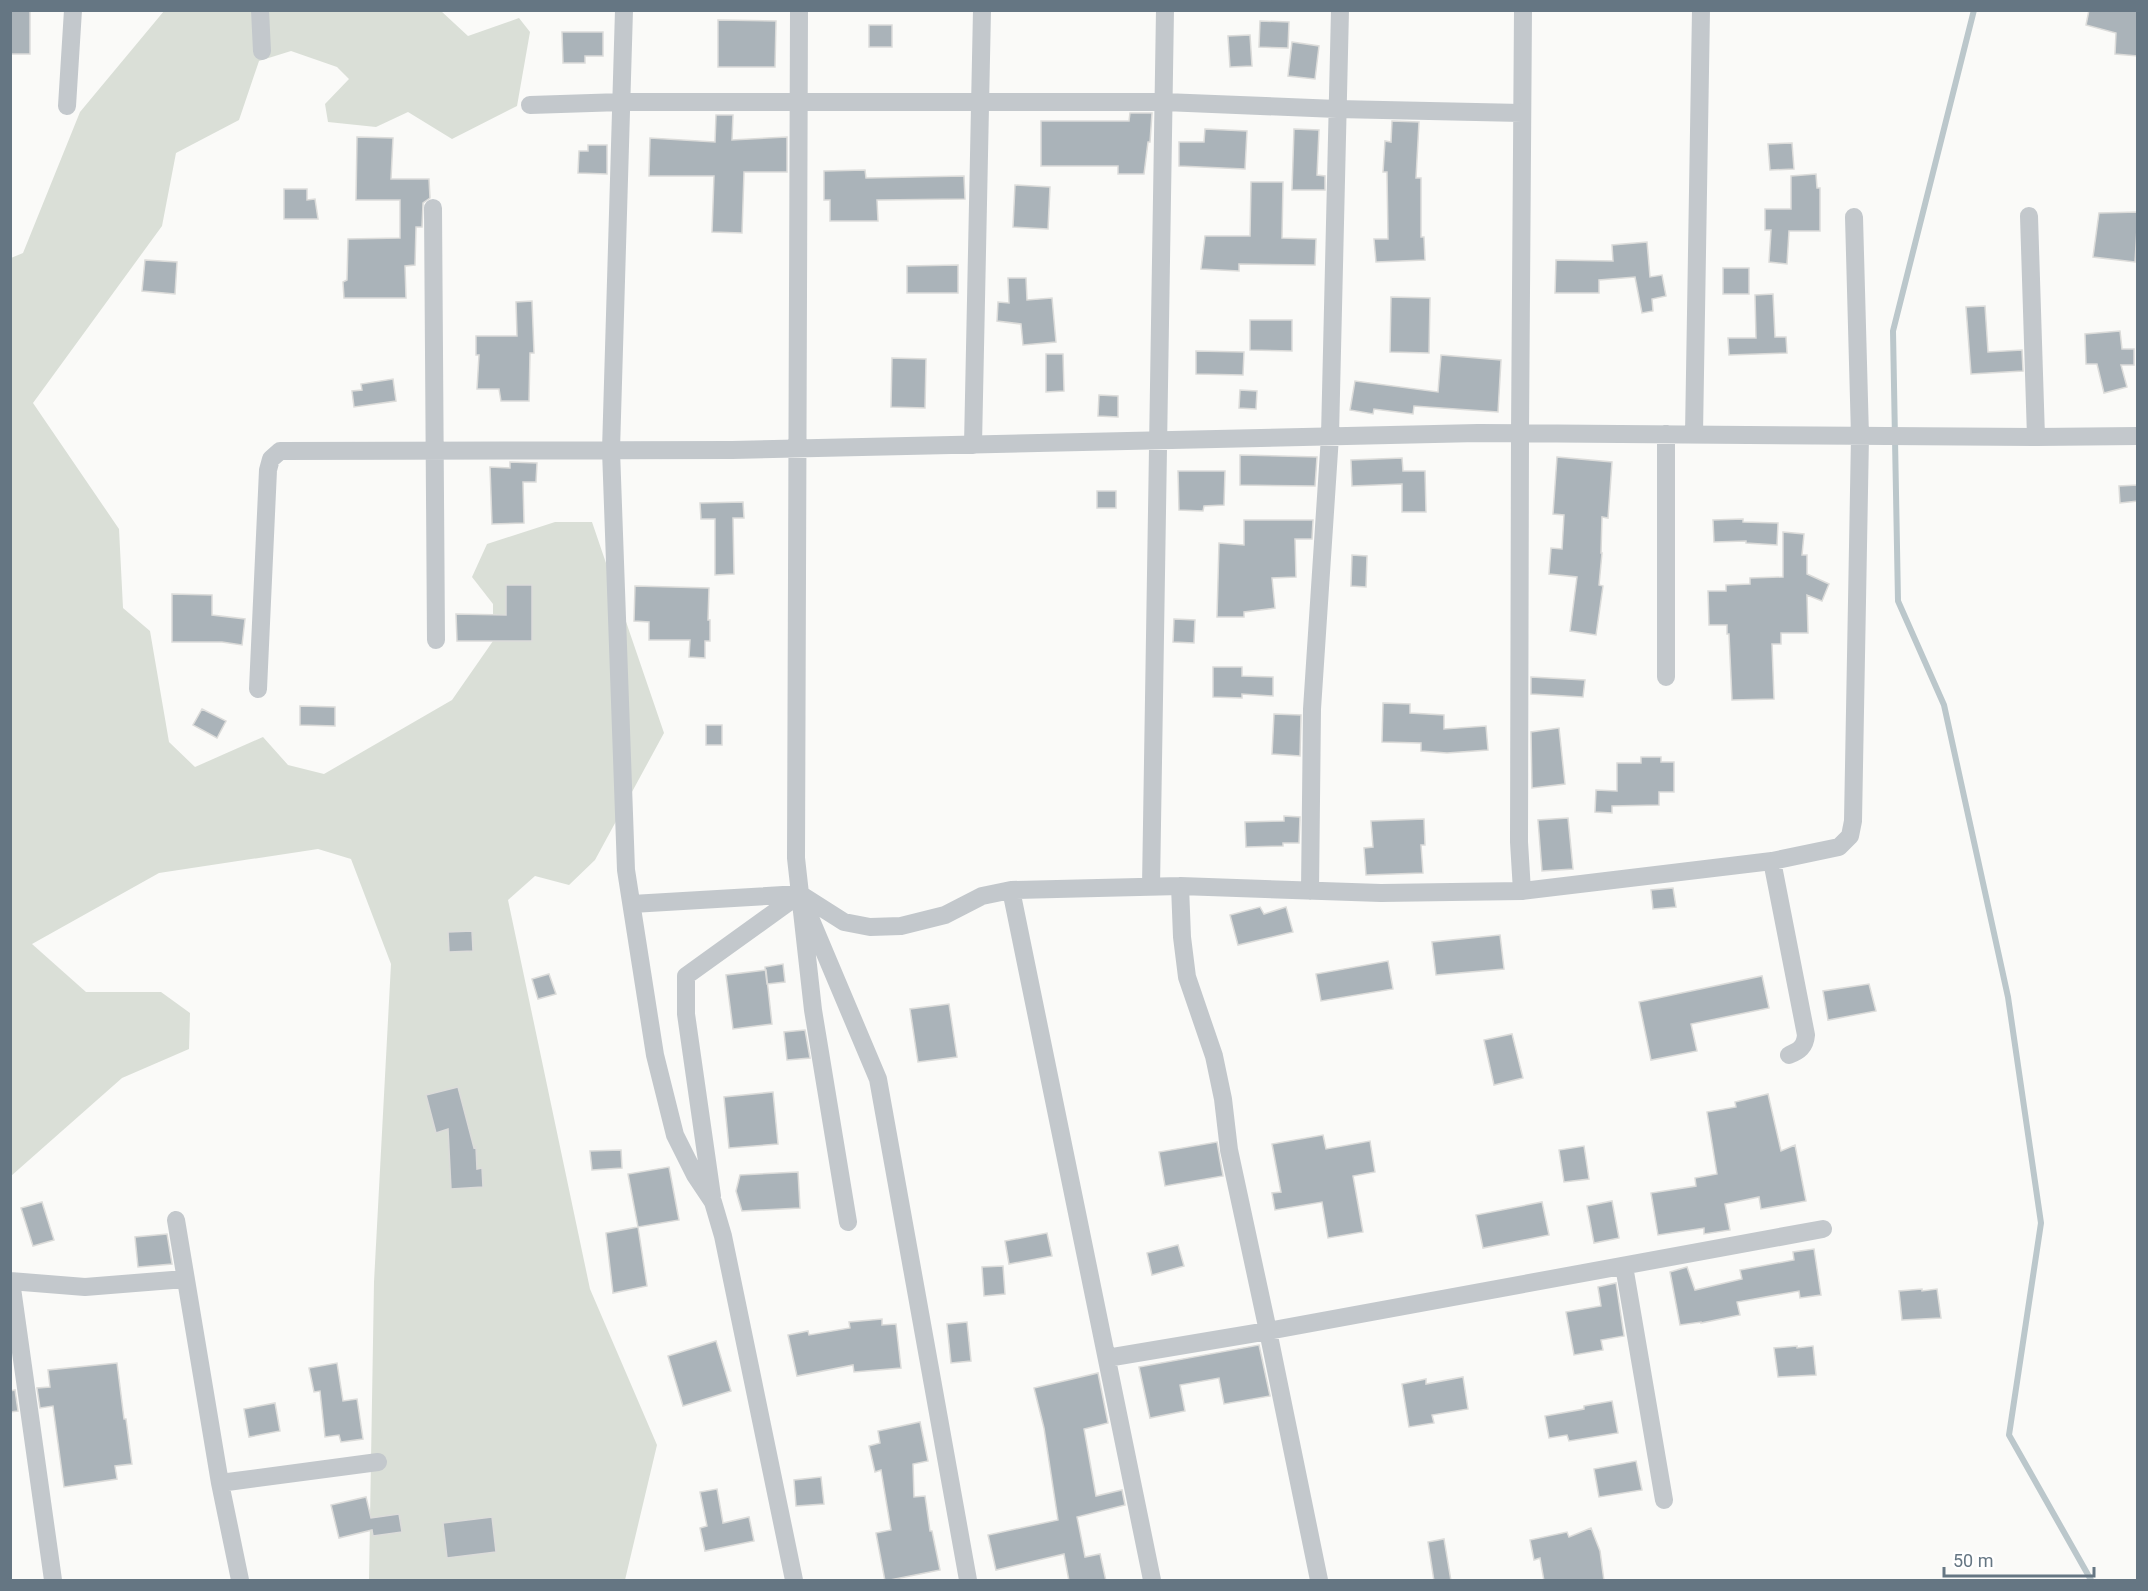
<svg xmlns="http://www.w3.org/2000/svg" width="2148" height="1591" font-family="Roboto,sans-serif">
	<rect width="100%" height="100%" fill="#fafaf8"/>
	<path fill="#dadfd7" d="M164,11H441L468,36L519,18L530,32L517,106L452,139L408,112L376,127L328,122L325,104L349,79L337,67L291,51L259,61L239,120L176,153L162,226L33,403L119,529L123,608L150,631L169,742L195,767L263,737L288,765L324,774L452,700L493,641V604L472,577L487,544L555,522H592L664,733L595,860L569,885L535,876L508,900L590,1289L657,1445L625,1580H369L374,1282L391,964L351,859L318,849L159,873L32,944L86,992H161L190,1013L189,1049L122,1078L11,1176V258L23,253L80,112Z"/>
	<g fill="none" stroke-linecap="round" stroke-linejoin="round">
		<path stroke="#bbc7cb" stroke-width="6" d="M1974,10L1893,331L1898,601L1944,705L2008,997L2041,1223L2009,1435L2091,1580"/>
	</g>
	<path fill="#aab3b9" stroke="#dcdcda" stroke-width="1.5" d="M10,10H30V54H10Z
		M2089,10H2138V56L2115,54L2116,33L2086,25Z
		M718,20L776,21L775,67H718Z
		M1260,21L1289,22L1288,48L1259,47Z
		M869,25H892V47H869Z
		M562,32H603V56H585V63H563Z
		M1250,35L1252,66L1230,67L1228,36Z
		M1292,42L1319,46L1315,79L1288,76Z
		M1130,113H1152L1150,142H1148L1144,174H1118V166H1041V121H1129Z
		M716,115H733L732,140L787,137V172H744L742,233L712,232L714,176H649L650,138L715,142Z
		M1392,121L1419,122L1416,178H1421V237H1424L1425,260L1376,262L1374,239H1388L1387,172H1383L1385,141L1391,142Z
		M1205,129L1247,131L1245,169L1179,166V142H1204Z
		M1294,129L1319,130L1317,175L1325,176V190H1292Z
		M357,137L393,138L391,179H429L430,198L423,203L422,227H416L415,265L405,266L406,298H344L343,282L347,280L348,239L400,238V200H356Z
		M1792,143L1794,169L1770,170L1768,144Z
		M588,145H607V174L578,173L579,151H588Z
		M865,170L866,178L964,176L965,199L877,200L878,221H830V200H824V171Z
		M1816,174L1817,188H1820V231H1789L1787,264L1769,262L1771,230H1765V209H1791V176Z
		M1251,182H1283L1282,238L1316,239L1315,265L1239,264V271L1201,269L1205,236H1250Z
		M1015,185L1050,187L1048,229L1013,227Z
		M284,189H307V200L315,199L318,219H284Z
		M2138,212L2135,262L2093,257L2099,213Z
		M1647,242L1650,277L1662,275L1666,296L1652,299L1653,311L1642,313L1635,277L1599,280V293H1555L1556,260L1613,261L1612,245Z
		M145,260L177,262L175,294L142,291Z
		M958,265V293H907V266Z
		M1723,268H1749V294H1723Z
		M1008,278H1026L1027,300L1052,298L1056,342L1023,345L1021,324L997,321L998,302L1009,303Z
		M1773,294L1775,337H1786L1787,353L1729,355L1728,338H1756L1755,295Z
		M1391,297L1430,298L1429,353L1390,352Z
		M532,301L534,353H530L529,401H501L499,389H477L479,355H476V336H517L516,302Z
		M1985,306L1988,352L2022,350L2023,371L1971,374L1966,307Z
		M1250,320H1292V351L1250,350Z
		M2120,331L2122,349H2134V365H2121L2127,387L2104,393L2097,364H2086L2085,334Z
		M1196,351L1244,352L1243,375L1196,374Z
		M1046,354H1063L1064,391L1046,392Z
		M1441,355L1501,360L1498,412L1414,406L1413,414L1374,409L1373,414L1350,410L1355,381L1438,392Z
		M892,358L926,359L925,408L891,407Z
		M393,379L396,401L354,407L352,391L362,390L361,384Z
		M1240,390L1257,391L1256,409L1239,408Z
		M1099,395L1118,396V417L1098,416Z
		M1240,455L1317,457L1315,486L1240,485Z
		M1557,457L1612,462L1608,518L1602,517L1601,553H1602L1599,585L1603,586L1596,635L1570,631L1577,577L1549,574L1551,548L1562,549L1564,515L1553,514Z
		M1402,458L1403,471H1425L1426,512H1402V484L1352,486L1351,460Z
		M510,462L537,463L536,482H523L524,523L492,524L490,467L510,468Z
		M1178,471H1225L1224,505L1204,506L1203,511L1179,510Z
		M2138,485V501L2120,503L2119,486Z
		M1097,491H1116V508H1097Z
		M743,502L744,518H733L734,574L715,575V519H701L700,503Z
		M1743,519V522L1778,523L1777,545L1746,543V541L1714,542L1713,520Z
		M1244,520H1313L1312,539H1295L1296,577L1272,578L1275,608L1244,612V617H1217L1219,543L1244,545Z
		M1783,532L1804,534L1802,555H1807V574L1829,584L1822,601L1807,595L1808,633H1781V644H1772L1774,699L1732,700L1729,634H1727V625H1709L1708,591H1726V585L1750,584V578L1783,577Z
		M1352,555L1367,556L1366,587L1351,586Z
		M506,585H532V641H457L456,614L506,615Z
		M635,586L709,588L708,620H710V641H705V658L689,657L690,640H649V622L634,621Z
		M172,594L212,595V615L245,619L242,645L222,642H172Z
		M1174,619L1195,620L1194,643L1173,642Z
		M1213,667H1242V676L1273,677V696L1242,694V698L1213,697Z
		M1531,677L1585,680L1583,697L1531,694Z
		M1383,703L1410,704V713L1444,715V729L1486,726L1488,750L1447,753L1421,751V743L1382,742Z
		M300,706L335,707V726L300,725Z
		M202,709L226,721L217,738L193,725Z
		M1274,714L1301,715L1300,756L1272,754Z
		M706,725H722V745H706Z
		M1559,728L1565,784L1532,788L1531,732Z
		M1641,757H1661V762H1674V792H1659V805L1612,806V813L1595,812L1596,790L1617,791V763H1641Z
		M1284,816L1300,817L1299,843H1283V846L1246,847L1245,822L1284,821Z
		M1568,818L1573,869L1542,871L1538,820Z
		M1424,819L1425,845H1421L1423,873L1366,875L1364,848L1373,847L1371,821Z
		M1673,888L1676,907L1653,909L1651,890Z
		M1260,907L1264,914L1286,907L1293,932L1238,945L1230,915Z
		M472,931L473,951L449,952L448,932Z
		M1500,935L1504,969L1436,975L1432,942Z
		M1388,961L1393,989L1321,1001L1316,974Z
		M783,964L785,982L767,984L765,967Z
		M766,970L772,1024L733,1029L726,975Z
		M549,974L556,994L538,999L532,979Z
		M1762,976L1769,1008L1691,1024L1697,1051L1651,1060L1639,1002Z
		M1869,984L1876,1011L1828,1020L1823,991Z
		M949,1004L957,1057L918,1062L910,1009Z
		M805,1030L810,1058L787,1060L784,1032Z
		M1512,1034L1523,1078L1494,1085L1484,1040Z
		M458,1087L474,1148L476,1147L477,1169L482,1168L483,1187L451,1189L448,1129L436,1133L426,1095Z
		M773,1092L778,1144L729,1148L724,1097Z
		M1768,1094L1781,1151L1795,1145L1806,1201L1761,1209L1759,1197L1725,1204L1730,1230L1704,1234V1228L1658,1235L1651,1193L1696,1186L1695,1178L1717,1174L1707,1112L1736,1107L1735,1102Z
		M1323,1135L1326,1149L1370,1141L1375,1172L1353,1176L1363,1232L1328,1238L1322,1202L1275,1210L1272,1193L1281,1192L1272,1144Z
		M1217,1142L1223,1176L1165,1186L1159,1152Z
		M1584,1146L1589,1179L1564,1182L1559,1150Z
		M621,1150L622,1168L592,1170L590,1151Z
		M669,1167L679,1220L638,1227L628,1174Z
		M798,1172L800,1208L742,1211L736,1191L740,1175Z
		M1612,1201L1619,1238L1594,1243L1587,1206Z
		M42,1202L54,1240L33,1246L21,1208Z
		M1542,1202L1549,1235L1483,1248L1476,1215Z
		M638,1227L647,1286L613,1293L606,1233Z
		M1047,1233L1052,1256L1009,1264L1005,1241Z
		M167,1234L172,1264L138,1267L135,1237Z
		M1178,1245L1184,1266L1152,1275L1147,1253Z
		M1814,1249L1821,1295L1800,1298L1799,1291L1737,1302L1740,1315L1701,1323V1322L1680,1325L1670,1272L1687,1267L1695,1290L1742,1279L1740,1270L1794,1260L1793,1252Z
		M1003,1266L1005,1294L984,1296L982,1267Z
		M1616,1283L1624,1336L1601,1340L1603,1350L1574,1355L1566,1312L1601,1306L1598,1287Z
		M1922,1289V1291L1937,1289L1941,1318L1902,1320L1899,1291Z
		M882,1319V1325L896,1324L901,1368L854,1372L853,1365L797,1376L788,1335L808,1331L809,1335L850,1328L849,1322Z
		M967,1322L971,1361L951,1363L947,1324Z
		M716,1341L731,1391L683,1406L668,1356Z
		M1259,1345L1270,1396L1224,1404L1219,1378L1180,1385L1185,1411L1150,1418L1139,1367Z
		M1797,1346V1348L1813,1346L1816,1375L1778,1377L1774,1348Z
		M117,1363L124,1419H126L132,1464L115,1466L117,1479L64,1487L53,1406L40,1408L37,1388L50,1387L48,1370Z
		M337,1363L343,1401L357,1399L363,1439L341,1442L339,1435L325,1437L320,1391L314,1392L309,1368Z
		M1098,1373L1108,1423L1084,1429L1096,1496L1122,1490L1125,1505L1077,1517L1085,1557L1100,1554L1106,1581H1069L1064,1554L996,1570L988,1535L1058,1520L1044,1428L1034,1388Z
		M1463,1377L1468,1409L1432,1415L1434,1423L1409,1427L1402,1384L1426,1379V1384Z
		M15,1390L18,1411L10,1412V1391Z
		M1612,1401L1618,1433L1569,1441L1567,1435L1549,1438L1545,1416L1584,1409V1406Z
		M275,1403L280,1431L249,1437L244,1409Z
		M920,1422L928,1461L913,1464L914,1497L925,1496L930,1531H932L940,1570L885,1581L876,1533L891,1530L881,1470L875,1472L869,1446L880,1443L878,1431Z
		M1636,1461L1642,1490L1599,1497L1594,1469Z
		M821,1477L824,1504L796,1506L794,1480Z
		M717,1489L723,1523L749,1517L754,1541L705,1551L700,1528L707,1526L700,1492Z
		M366,1497L371,1518L399,1514L402,1532L373,1536L372,1530L339,1538L331,1505Z
		M492,1517L496,1552L447,1558L443,1523Z
		M1591,1528L1600,1551L1604,1581H1544L1540,1558L1534,1560L1530,1540L1567,1532L1569,1537Z
		M1444,1539L1451,1581H1434L1428,1542Z"/>
	<g fill="none" stroke-linecap="round" stroke-linejoin="round">
		<path stroke="#c3c8cc" stroke-width="18" d="M260,10L262,51
			M624,10L611,450L626,870L655,1055L675,1135L695,1175L713,1202L723,1236L794,1580
			M799,10L796,858L813,1010L848,1222
			M530,105L622,102H1164L1337,109L1522,113
			M67,106L73,10
			M433,208L436,640
			M2029,216L2036,437
			M1694,434L1701,10
			M973,445L982,10
			M1666,677V434
			M258,689L268,470L271,459L280,451L732,450L1478,433L2036,437L2138,436
			M1772,861L1806,1035C1805,1047 1799,1051 1789,1055
			M1180,886L1182,937L1187,977L1214,1056L1223,1099L1229,1150L1268,1331L1319,1580
			M1151,887L1165,10
			M1011,890L1152,1580
			M1310,891L1312,709L1330,436L1340,10
			M1522,891L1519,842L1520,433L1523,10
			M632,904L800,894L844,922L870,927L901,926L945,915L982,896L1011,890L1180,886L1381,893L1522,891L1772,861L1839,847L1850,836L1853,821L1860,436L1854,217
			M712,1196L686,1014V976L800,894L878,1079L968,1580
			M176,1220L220,1483L240,1580
			M1624,1266L1664,1500
			M10,1281L85,1287L185,1279
			M11,1281L53,1580
			M1107,1358L1268,1331L1823,1229
			M220,1483L378,1462"/>
	</g>
	<rect width="2148" height="1591" fill="none" stroke="#657683" stroke-width="24"/>
	<path d="M1944 1567v9h150v-9" fill="none" stroke="#657683" stroke-width="3"/>
	<text x="1953" y="1567" font-size="18" fill="#657683" stroke="#ffffff" stroke-width="4.5" paint-order="stroke">50 m</text>
</svg>
